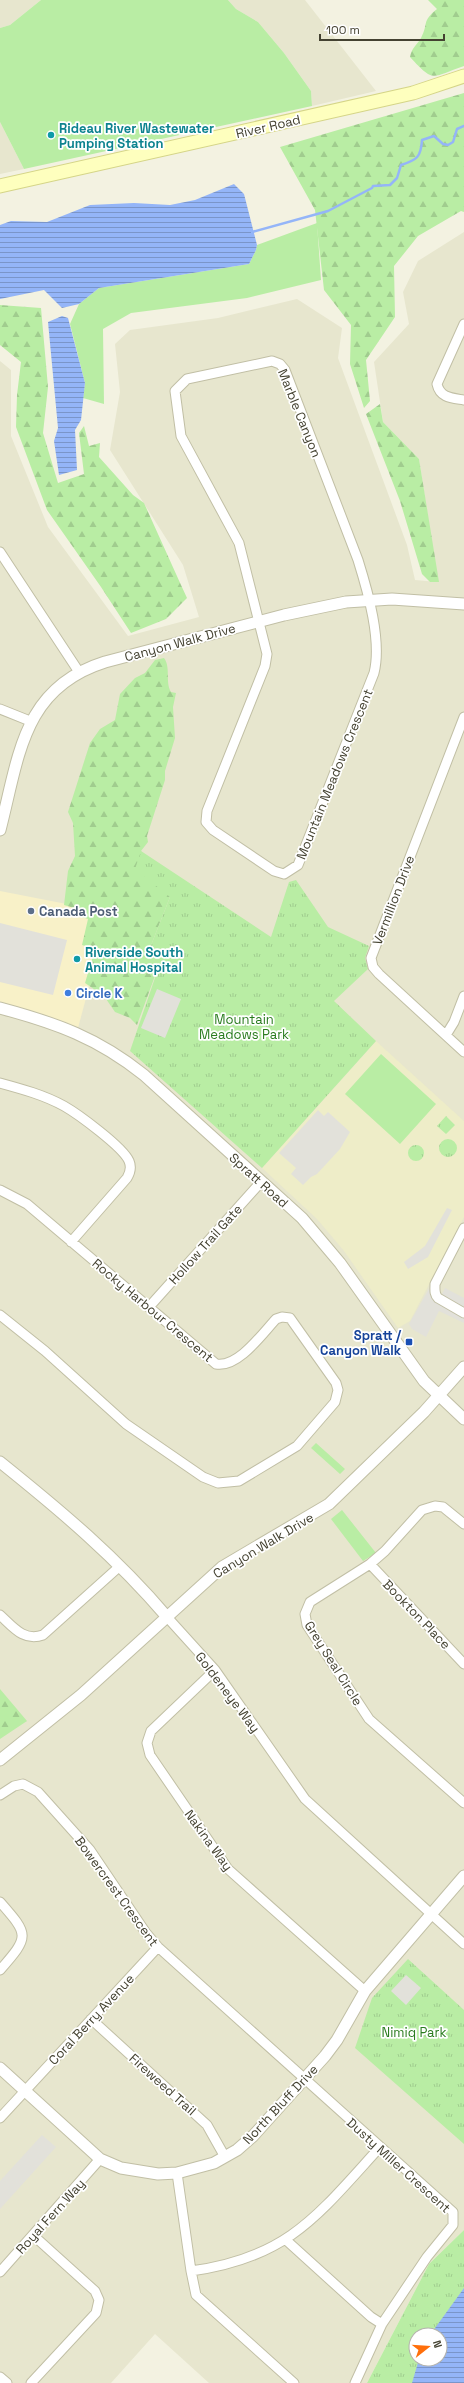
<svg xmlns="http://www.w3.org/2000/svg" width="464" height="2383" font-family="'Space Grotesk',sans-serif">
	<defs>
		<pattern id="forest-firs" width="22" height="20" patternUnits="userSpaceOnUse"><rect width="22" height="20" fill="#b9eda4"/><path d="M5 1l3.5 6h-7zM16 11l3.5 6h-7z" fill="#a0cc8e"/></pattern>
		<pattern id="park-tufts" width="24" height="20" patternUnits="userSpaceOnUse"><rect width="24" height="20" fill="#b9eda4"/><path d="M3 7l-1-3M5 7V3M7 7l1-3M15 17l-1-3M17 17v-4M19 17l1-3" fill="none" stroke="#a0cc8e"/></pattern>
		<pattern id="water-rules" width="6" height="5" patternUnits="userSpaceOnUse"><rect width="6" height="5" fill="#94b5f8"/><path d="M0 2.5h6" fill="none" stroke="#7a95c9"/></pattern>
	</defs>
	<rect width="100%" height="100%" fill="#f3f2e1"/>
	<path fill="#e7e6ce" d="M0,0H41L10,25L0,28Z
		M228,0H305L376,91L312,106L311,91L284,53L258,22L236,9Z
		M0,122L24,169L0,174Z
		M464,232V2230L429,2264L367,2383H209L155,2334L111,2383H0V361L11,370V436L48,527L128,636L199,617L183,565L110,450L120,392L115,344L130,330L218,318L297,299L342,328L338,358L407,545L415,580L438,582L419,459L383,422L374,362L409,324L403,292L418,261Z"/>
	<path fill="#f8f1c8" d="M0,891L87,908L93,916L100,946L78,1028L0,1005Z"/>
	<path fill="#eeedc8" d="M376,1041L464,1121V1217L410,1321L398,1328L344,1251L317,1219L262,1168Z"/>
	<path fill="#b9eda4" d="M41,0H228L236,9L258,22L284,53L311,91L312,106L24,169L0,122V28L10,25Z
		M317,223L321,280L247,298L131,313L103,329L104,404L83,398L85,383L70,324L79,304L99,288L249,264L256,250L257,245Z
		M381,1054L436,1104L400,1144L345,1094Z
		M316,1443L345,1469L340,1474L311,1448Z
		M342,1510L376,1553L363,1561L331,1519Z"/>
	<path fill="url(#forest-firs)" d="M428,0H464V66C431,77 435,84 410,57C412,47 417,45 421,38C429,23 421,22 437,9Z
		M464,93V212L461,211L418,236L394,266L395,317L366,360L370,401L364,408L350,364L351,325L324,290L315,210L280,147Z
		M0,305L41,308L48,387L43,433L58,483L84,474L79,433L84,426L89,446L100,443L99,457L133,495L144,503L181,585L187,598L166,619L131,633L101,587L47,510L16,427L17,395L21,362L0,345Z
		M380,404L383,422L419,459L439,582H430L422,574L400,501L366,414Z
		M164,658C171,667 165,682 171,692L176,693L173,707L175,738L165,771V780L147,836L148,842L141,851L170,897L148,953L159,965L137,1025L130,1018L115,1012L104,996L85,983L95,949L82,945L88,919L79,916L81,910L64,905L68,871L75,856L73,823L68,812L90,743L100,729L115,720L120,694L135,678L145,673L155,660Z
		M0,1689L27,1721L0,1739Z"/>
	<path fill="url(#park-tufts)" fill-rule="evenodd" d="M141,851L271,937L289,882L296,880L328,927L369,946L365,958L368,969L334,1001L376,1041L262,1168L130,1051L159,966L148,953L170,897L135,869Z
		M446,1116L455,1125L446,1134L437,1126Z
		M439 1148a9 9 0 1 1 18 0a9 9 0 1 1-18 0Z
		M408 1153a8 8 0 1 1 16 0a8 8 0 1 1-16 0Z
		M408,1959L464,2010V2144L355,2048L372,1998Z
		M464,2230V2383H367L429,2264ZM416,2335H440V2359H416Z"/>
	<path fill="#e2e1da" d="M0,923L67,940L53,995L0,982Z
		M157,989L181,999L165,1038L141,1028Z
		M318,1110L324,1116L328,1112L350,1132L340,1149L317,1174L311,1177L303,1185L291,1174L296,1168L279,1153Z
		M447,1208L452,1210L428,1257L408,1269L404,1262L425,1246Z
		M430,1287L442,1294L445,1288L464,1298V1323L439,1311L426,1337L412,1329L409,1324Z
		M406,1975L421,1988L406,2005L391,1991Z
		M42,2135L56,2147L0,2209V2181Z"/>
	<path fill="url(#water-rules)" d="M234,184L244,194L257,245L256,250L249,264L99,288L79,304L62,308L44,290L0,299V225L11,221L47,222L90,205L134,203L170,205L195,200Z
		M62,316L68,318L85,383L81,420L75,430L77,470L59,475L54,441L58,428L48,322Z
		M464,2288V2383H412L419,2359H440V2335H430Z"/>
	<g fill="none" stroke-linecap="round" stroke-linejoin="round">
		<path stroke="#94b5f8" stroke-width="2.5" d="M252,232L328,211L372,188L373,186L390,185L397,178L401,165C417,160 421,157 422,140L434,136L443,144L448,145L453,142L457,129L464,126"/>
		<g stroke="#c1bfa5" stroke-width="11">
			<path id="minor" d="M464,324L437,384C440,398 452,398 464,400
				M272,361L280,364L285,370L358,560C368,592 382,641 374,673L298,865L284,874L274,871L213,830L206,822L207,811L265,666L267,654L239,543L181,436L175,391L187,379Z
				M0,552L79,672
				M0,709L30,721
				M464,717L371,958L373,967L379,974L464,1052
				M446,1035L454,1022L464,996
				M0,1083C22,1089 44,1095 64,1106C78,1114 123,1147 129,1161C132,1168 130,1173 127,1178L71,1242
				M0,1190L27,1204L216,1364C238,1368 262,1334 276,1319L282,1317L290,1318L336,1383L338,1390L335,1402L297,1446L239,1481L218,1483L203,1477L126,1424L45,1351L0,1315
				M464,1228L435,1284C435,1290 434,1294 438,1298L464,1313
				M149,1307L261,1182
				M464,1524L443,1507L435,1506L422,1510L385,1551L370,1564L310,1602L305,1614L307,1625L369,1719L464,1803
				M370,1564L464,1664
				M0,1615C13,1627 24,1642 43,1635L120,1566
				M167,1617L215,1670L305,1799L464,1944
				M215,1670L151,1731L147,1743L150,1755L228,1869L365,1991
				M0,1795L14,1786L23,1784L38,1792L90,1850L146,1933L158,1947L453,2212V2225L427,2257L382,2324L355,2383
				M0,1902C29,1935 30,1936 0,1970
				M91,2019L207,2125L225,2157
				M0,2118L158,1947
				M177,2173L191,2271L196,2295L294,2383
				M286,2240L371,2317L382,2324
				M191,2271C288,2258 318,2215 380,2147
				M0,2272L100,2159
				M0,2377L7,2383
				M31,2383L96,2313L99,2300L95,2291L34,2236"/>
		</g>
		<g stroke="#c1bfa5" stroke-width="13">
			<path id="tertiary" d="M0,830C19,757 22,688 105,662L284,615L346,602L392,599L464,604
				M0,1008C56,1023 98,1038 144,1075L302,1218L340,1263L424,1381L464,1419
				M0,1462C61,1511 116,1557 167,1617
				M0,1760L81,1695L222,1567L329,1504L424,1412L464,1367
				M0,2068L100,2159L121,2168L158,2174L177,2173L214,2163L237,2150L253,2136L325,2056L337,2040L365,1991L464,1876"/>
		</g>
		<g stroke="#d5d588" stroke-width="15">
			<path id="secondary" d="M0,186L413,93L464,76"/>
		</g>
		<use href="#minor" stroke="#fff" stroke-width="9"/>
		<use href="#tertiary" stroke="#fff" stroke-width="11"/>
		<use href="#secondary" stroke="#feffbe" stroke-width="13"/>
	</g>
	<g fill="#0f9aa8" stroke="#fff" stroke-width="1.5">
		<circle cx="51" cy="135" r="4"/>
		<circle cx="77" cy="959" r="4"/>
	</g>
	<circle fill="#5c6f8a" stroke="#fff" stroke-width="1.5" cx="31" cy="911" r="4"/>
	<circle fill="#3f7fe0" stroke="#fff" stroke-width="1.5" cx="68" cy="993" r="4"/>
	<rect fill="#1a4fb4" stroke="#fff" stroke-width="1.5" x="405" y="1338" width="8" height="8" rx="2"/>
	<g text-anchor="middle" stroke-width="3.5" stroke-linejoin="round" paint-order="stroke">
		<g font-size="13" fill="#444231" stroke="#fff">
			<text transform="translate(268 126) rotate(-13)" y="5">River Road</text>
			<text transform="translate(300 413) rotate(68)" y="5">Marble Canyon</text>
			<text transform="translate(180 642) rotate(-15)" y="5">Canyon Walk Drive</text>
			<text transform="translate(334 774) rotate(-68)" y="5">Mountain Meadows Crescent</text>
			<text transform="translate(393 900) rotate(-69)" y="5">Vermillion Drive</text>
			<text transform="translate(259 1180) rotate(42)" y="5">Spratt Road</text>
			<text transform="translate(205 1244) rotate(-48)" y="5">Hollow Trail Gate</text>
			<text transform="translate(153 1310) rotate(40)" y="5">Rocky Harbour Crescent</text>
			<text transform="translate(263 1545) rotate(-31)" y="5">Canyon Walk Drive</text>
			<text transform="translate(417 1614) rotate(46)" y="5">Bookton Place</text>
			<text transform="translate(334 1663) rotate(58)" y="5">Grey Seal Circle</text>
			<text transform="translate(228 1692) rotate(53)" y="5">Goldeneye Way</text>
			<text transform="translate(209 1840) rotate(54)" y="5">Nakina Way</text>
			<text transform="translate(117 1891) rotate(54)" y="5">Bowercrest Crescent</text>
			<text transform="translate(91 2019) rotate(-47)" y="5">Coral Berry Avenue</text>
			<text transform="translate(163 2084) rotate(42)" y="5">Fireweed Trail</text>
			<text transform="translate(280 2104) rotate(-47)" y="5">North Bluff Drive</text>
			<text transform="translate(399 2165) rotate(42)" y="5">Dusty Miller Crescent</text>
			<text transform="translate(50 2216) rotate(-48)" y="5">Royal Fern Way</text>
		</g>
		<g font-size="13" font-weight="bold" fill="#0d838f" stroke="#fff" text-anchor="start">
			<text x="59" y="133">Rideau River Wastewater<tspan x="59" dy="15">Pumping Station</tspan></text>
			<text x="85" y="957">Riverside South<tspan x="85" dy="15">Animal Hospital</tspan></text>
		</g>
		<g font-size="13" font-weight="bold" fill="#4e5e75" stroke="#fff" text-anchor="start">
			<text x="39" y="916">Canada Post</text>
		</g>
		<g font-size="13" font-weight="bold" fill="#366cbe" stroke="#fff" text-anchor="start">
			<text x="76" y="998">Circle K</text>
		</g>
		<g font-size="13" fill="#2a7c1f" stroke="#fff">
			<text x="244" y="1024">Mountain<tspan x="244" dy="15">Meadows Park</tspan></text>
			<text x="414" y="2037">Nimiq Park</text>
		</g>
		<g font-size="13" font-weight="bold" fill="#164399" stroke="#fff" text-anchor="end">
			<text x="401" y="1340">Spratt /<tspan x="401" dy="15">Canyon Walk</tspan></text>
		</g>
	</g>
	<g transform="translate(428 2347) rotate(73)"><circle r="19" fill="#ffffff" stroke="#b4b3ad"/>
	<path d="M0-3L7 15L0 10L-7 15Z" fill="#ff6f0b"/>
	<text y="-6" font-size="11" font-weight="bold" text-anchor="middle" fill="#444231">N</text>
	</g>
	<path d="M320 34v6h124v-6" fill="none" stroke="#444231" stroke-width="2"/>
	<text x="326" y="34" font-size="12" fill="#444231" stroke="#ffffff" stroke-width="3" paint-order="stroke">100 m</text>
</svg>
